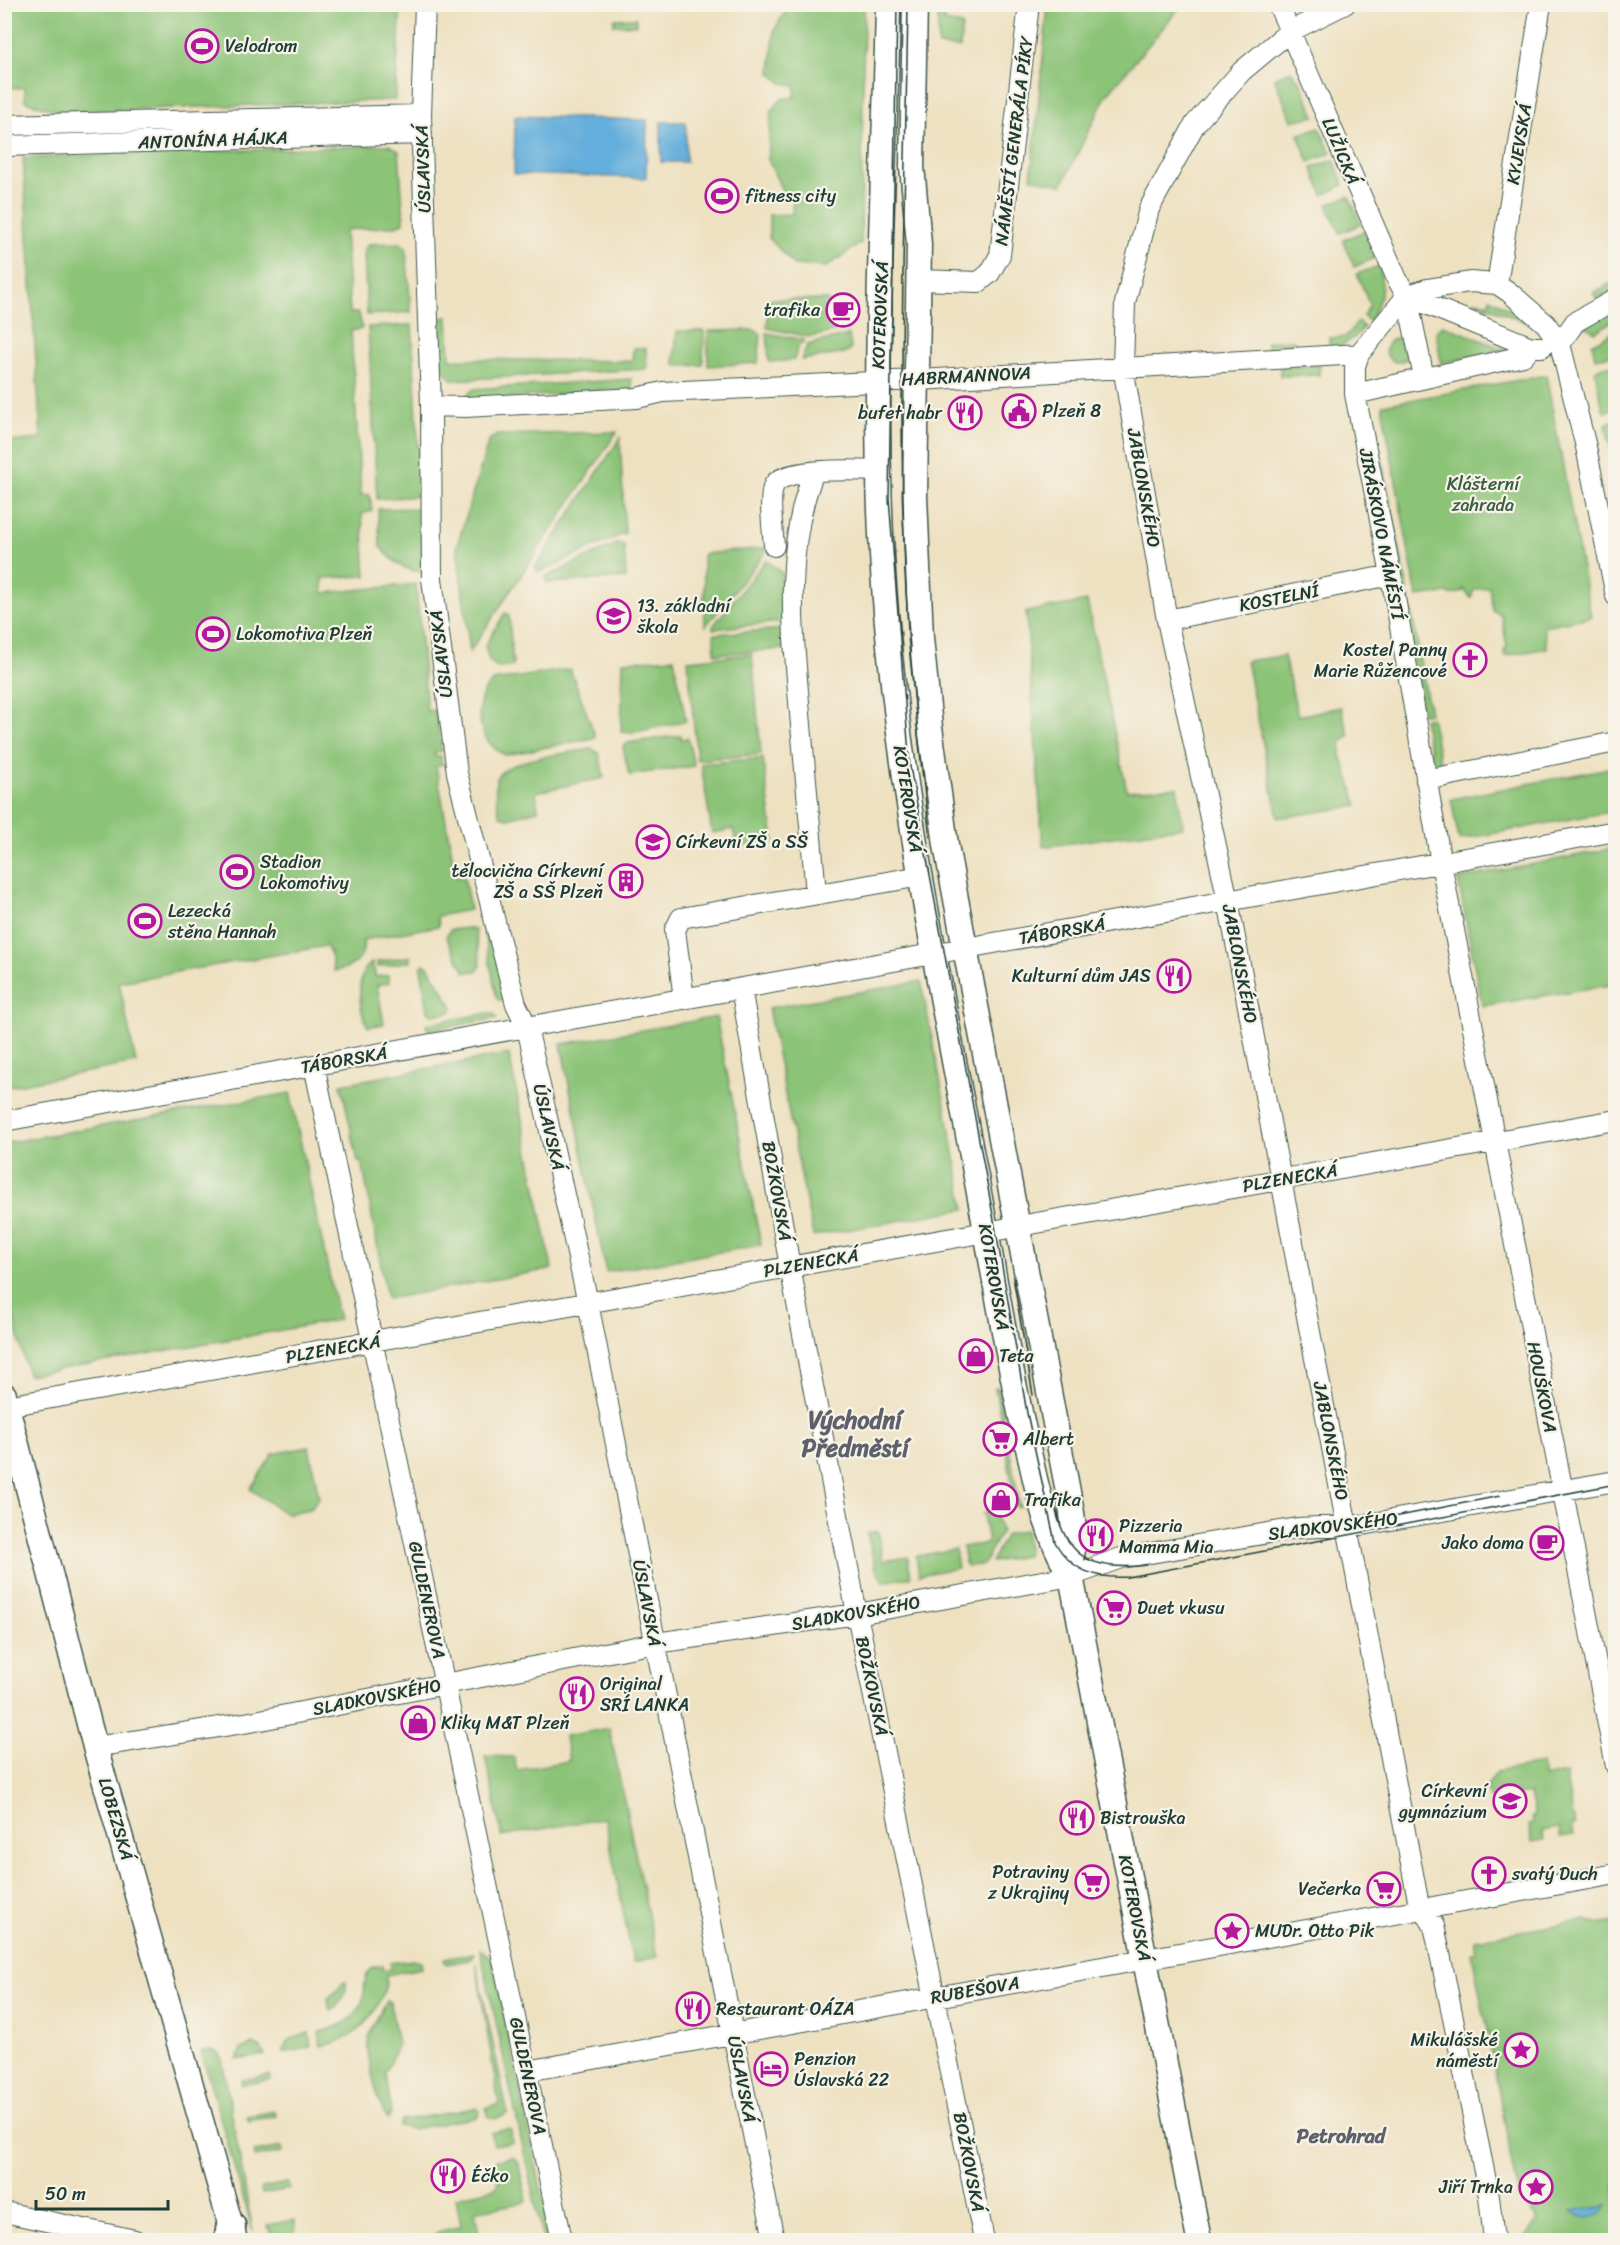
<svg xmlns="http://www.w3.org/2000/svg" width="1620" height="2245" font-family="Sriracha,sans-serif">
	<rect width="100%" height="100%" fill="#f7f3e8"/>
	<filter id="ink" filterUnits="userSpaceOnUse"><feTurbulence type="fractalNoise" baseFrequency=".0167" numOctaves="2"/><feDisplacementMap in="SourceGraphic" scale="12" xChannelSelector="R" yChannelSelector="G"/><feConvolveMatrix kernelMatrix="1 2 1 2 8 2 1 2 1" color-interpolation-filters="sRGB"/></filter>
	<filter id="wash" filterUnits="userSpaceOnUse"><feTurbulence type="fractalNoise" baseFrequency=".008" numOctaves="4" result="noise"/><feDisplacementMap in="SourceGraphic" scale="24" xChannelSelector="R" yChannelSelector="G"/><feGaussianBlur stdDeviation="1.35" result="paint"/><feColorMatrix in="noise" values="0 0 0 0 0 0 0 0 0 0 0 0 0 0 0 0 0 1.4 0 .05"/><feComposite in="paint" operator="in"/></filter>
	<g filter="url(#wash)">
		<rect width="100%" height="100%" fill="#eee1c1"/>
		<path fill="#8bc377" stroke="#558056" stroke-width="1.5" d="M4,5H401L395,100L61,112L25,101V88H5Z
			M789,5H864L861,243L826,267L794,265L769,238V215L792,214L793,197L784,195L768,159L771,111L782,99L795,97V85L782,83L771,73L774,31Z
			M938,5H945L944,22L962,25L960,48L938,46Z
			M1048,5L1181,6L1106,96L1062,185L1031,178Z
			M636,18V25H614V19Z
			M1291,71L1300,81L1315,116L1292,121L1274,78Z
			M1319,127L1331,153L1309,162L1298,135Z
			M389,145L399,151L404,223L396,226L345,230L350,313H359L362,329L351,331L361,495H370L372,511L362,514L366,576L323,578V593L416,584L427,711L435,710L442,751L434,753L435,757L441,756L442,765L436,766L456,877L464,876L470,910L437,916L439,926L363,940C366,960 353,968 334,971L331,955L326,946L119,982L136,1063L5,1087L4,535L11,534L6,442L41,439L23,158Z
			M1334,160L1344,185L1323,195L1312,168Z
			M1349,196L1361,224L1340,233L1327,205Z
			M1364,231L1375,258L1354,267L1343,240Z
			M400,243L406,247L411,312L367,315L364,252L368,244Z
			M1379,266C1385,288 1381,302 1369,321L1363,316L1370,305L1357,274Z
			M1615,281V289L1597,299L1593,293Z
			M1490,298L1520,315L1528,323L1473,301L1489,303Z
			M769,299L827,300L850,328L810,337L767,328Z
			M1615,308V320L1595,332L1585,326Z
			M444,317H448L450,359L632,361L633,348H646L647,369L453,380C436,370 441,338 440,322Z
			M1358,322L1364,327C1353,340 1346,345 1329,349V338L1345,337Z
			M412,325L421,496L377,499L368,327Z
			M1443,325L1506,350L1441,363L1436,332Z
			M754,330L761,334L758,363L708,366V331Z
			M677,331H704L703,365L677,366L674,362Z
			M1615,331V355L1595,358L1592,344Z
			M767,333L804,340L798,347L794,360L769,362Z
			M849,335L851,349L846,353L802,360L807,345Z
			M1386 350a12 12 0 1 1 24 0a12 12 0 1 1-24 0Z
			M1294,340V351L1268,352L1267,342Z
			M1320,365L1319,375L1280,376V367Z
			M1615,365V410L1605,412L1603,410L1595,372L1598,368Z
			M1546,375L1591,617L1543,626L1547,648L1505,656L1504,651L1507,647L1501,614L1493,611L1489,587L1474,590L1471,598L1463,589L1462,592L1450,595L1448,593L1417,597L1382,405Z
			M631,379L633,390L468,400V394L474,389Z
			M1615,420H1616L1615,463L1613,462L1606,424Z
			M617,432L471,650L470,652L457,546L489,440L497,435Z
			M1377,436L1408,591L1399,593L1372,438Z
			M620,438L625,533L539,572L535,568Z
			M420,508L423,572C404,571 392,561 380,546L378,509Z
			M618,543L624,545L626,578L547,583L546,577Z
			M766,548V552L705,627L703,554Z
			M766,560L782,573V622L713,629V626Z
			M1409,598L1419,652L1411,654L1400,599Z
			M1087,601L1127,791L1177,787L1183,827L1043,847L1026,612Z
			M505,613L509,615L513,666L499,668L489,661L485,646Z
			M783,629L785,649L715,654L714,634Z
			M752,654L761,754L697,760L688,660Z
			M1284,656L1298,716L1341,707L1349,736L1341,742V755L1358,806L1278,818L1246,661Z
			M1419,656L1430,713L1422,714L1412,657Z
			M674,658L686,721L631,733L621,732L623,661Z
			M570,669L595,735L594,738L506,755C478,746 469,699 493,681Z
			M1431,717L1441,767L1433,763L1423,719Z
			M681,735V739L688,738L694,766L629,775L623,747L628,743Z
			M591,749L599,753L604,778L536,792L538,810L508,818L500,816C498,804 493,789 497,778C506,758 570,753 591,749Z
			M763,758L774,841L737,847L733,829L712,833L701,764Z
			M1615,767V811L1459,840L1451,799Z
			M1615,848V984L1482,1006L1458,879Z
			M490,924L506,1002L497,999L483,928Z
			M468,928L475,930L481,965L477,971L465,972L446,937L450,930Z
			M410,956L411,961L377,967V962Z
			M372,963L376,977L388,975L389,983L377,985L384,1024L368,1027C359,1011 354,974 372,963Z
			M424,964L428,966L453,1007L451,1012L433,1015L428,1011L421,968Z
			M921,981L965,1209L813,1236L768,1008Z
			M488,1013H492L497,1018L428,1031L426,1024Z
			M716,1017L761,1245L606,1272L561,1044Z
			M509,1054L552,1269L387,1299L362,1162H358L341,1084Z
			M290,1093L339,1320L28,1375L5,1283V1143Z
			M995,1387H998L1020,1507H1016Z
			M309,1447L319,1498L310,1509L286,1514L250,1489L273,1454Z
			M994,1511L1001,1531L984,1564L966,1567L962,1547L988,1543L983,1513Z
			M1025,1530L1028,1549L1025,1556L991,1562L1006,1534Z
			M878,1531L883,1561L908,1557L911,1577L883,1582L875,1567L867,1533Z
			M955,1549L958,1568L919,1575L916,1556Z
			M609,1728L657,1957L633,1962L605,1818L502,1836L485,1756L514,1757L517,1770L569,1761L565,1736Z
			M1542,1764L1545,1777L1565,1773L1575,1825L1571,1826L1573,1835L1561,1837L1559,1828L1542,1831L1544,1840L1532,1842L1529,1825L1533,1824L1532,1817L1535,1816L1530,1793L1489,1799L1487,1787L1496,1772Z
			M1586,1920L1597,1924L1615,1921V2240H1528L1525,2239L1538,2219L1519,2197L1472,1953L1477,1951L1475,1939Z
			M480,1949L492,1958L552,2240H543Z
			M474,1953L470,1960L446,1964L444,1959Z
			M413,1960L421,1962L422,1968L386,1975C387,1989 383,1995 377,2006C363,2030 349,2041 321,2046L319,2032C338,2028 358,2020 363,1999C366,1986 362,1979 372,1968L382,1965L383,1970L391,1969L390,1963Z
			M476,1963L507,2110V2114L495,2119L489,2117L486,2108L499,2104Z
			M343,1982H346C347,1995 342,2004 330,2011L328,1998L338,1990Z
			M387,2001L390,2002L398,2044L385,2073L391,2114L388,2119C378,2107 366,2055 368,2040C371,2027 380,2013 387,2001Z
			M309,2033L311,2047L285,2053L283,2051L288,2040Z
			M253,2044L260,2047L265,2055L237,2060L241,2049Z
			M213,2050L219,2054L222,2059L253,2232L201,2051Z
			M269,2075L270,2080L242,2085L241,2080Z
			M475,2108L480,2111L477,2117L412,2129L399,2126L401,2121Z
			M275,2111L276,2116L249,2121L247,2116Z
			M507,2129L511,2130L512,2143L493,2145L491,2133Z
			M282,2147L283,2152L255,2157L254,2152Z
			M512,2157L518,2161L527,2202L475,2211L480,2240H432L438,2232L461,2226L456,2197L496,2188L498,2183L495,2162L497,2160Z
			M288,2183L289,2189L262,2194L261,2188Z
			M295,2220V2231L286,2239L275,2238L267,2225Z"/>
		<path fill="#64aedc" stroke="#427688" stroke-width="1.5" d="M515,116L647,120L646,178L514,174Z
			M661,122H686V162H661Z
			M1607,2205C1599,2219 1585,2222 1572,2211Z"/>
	</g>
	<g filter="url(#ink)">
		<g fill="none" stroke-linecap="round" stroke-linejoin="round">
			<g stroke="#3e5649" stroke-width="22">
				<path id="minor" d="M425,4L421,115L431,406L432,579L457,773L516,1004L527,1027L588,1303L774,2240
					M1278,4L1397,279L1407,296L1424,378
					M1345,4L1289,32L1242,71L1195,124L1149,209L1125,303L1123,367L1167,620L1228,901L1418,1900L1434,1926L1438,1944L1489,2196L1494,2240
					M4,125L421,115
					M4,146L422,134
					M919,280L979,282L990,273L1000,255L1029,4
					M1497,284L1541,4
					M1407,296L1531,347H1542
					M1560,344L1575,322L1616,299
					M1355,394L1523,356L1531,347
					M431,406L465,407L637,398L663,392L937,379L1359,354
					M814,472C782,551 794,642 801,725C806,781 811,837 816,893
					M774,546C773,532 768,497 774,485C783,467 857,470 878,471
					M1616,596L1586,447L1560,344L1546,324L1509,292L1497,284L1470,282L1427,289L1407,296L1359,354L1355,366V394L1391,575L1441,863L1616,1766
					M1167,620L1391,575
					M1426,780L1616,742
					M741,988L790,1267L857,1614L984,2240
					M684,999L675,930L681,918L921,876
					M314,1065L562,2240
					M4,1121L1616,831
					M7,1406L1616,1120
					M95,1747L250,1722L656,1643L857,1614L1071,1576L1121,1558L1298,1528L1362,1525L1616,1481
					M527,2071L1616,1874
					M4,2212L135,2240"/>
			</g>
			<g stroke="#3e5649" stroke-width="27">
				<path id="tertiary" d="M888,4C884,207 869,410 886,612C903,817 947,1018 984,1220C998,1296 1010,1373 1028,1448C1038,1494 1047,1536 1071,1576
					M915,4L912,166L919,244L915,496L921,638L930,727L946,845L965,948L1072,1513L1074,1530L1071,1576L1199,2240
					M4,1395L95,1747L235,2240"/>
			</g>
			<g stroke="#3e5649" stroke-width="32">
				<path id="secondary" d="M229,2240L231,2226"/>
			</g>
			<use href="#minor" stroke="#fff" stroke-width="20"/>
			<use href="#tertiary" stroke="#fff" stroke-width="24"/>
			<use href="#secondary" stroke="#fff" stroke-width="28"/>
			<path stroke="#1f3d34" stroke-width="1.5" d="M897,4L889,498L910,767L996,1231L1027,1413L1055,1542C1071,1571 1096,1579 1128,1577L1616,1484
				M908,4C905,193 898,382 905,571C909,660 919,749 930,837
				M1013,1277L1033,1395
				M1054,1501C1064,1557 1092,1572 1147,1565
				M1374,1521L1500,1496"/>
		</g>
	</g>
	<defs>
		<g id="stadium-ring" transform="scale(1.725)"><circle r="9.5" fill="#f7f3e8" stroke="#b5179e" stroke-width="1.5"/><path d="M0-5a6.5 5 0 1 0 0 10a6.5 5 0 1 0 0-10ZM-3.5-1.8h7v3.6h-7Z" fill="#b5179e"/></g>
		<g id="cafe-ring" transform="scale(1.725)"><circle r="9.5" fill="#f7f3e8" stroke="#b5179e" stroke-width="1.5"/><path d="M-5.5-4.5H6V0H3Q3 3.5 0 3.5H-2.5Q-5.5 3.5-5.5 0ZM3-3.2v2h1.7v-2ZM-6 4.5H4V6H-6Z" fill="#b5179e"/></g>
		<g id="civic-ring" transform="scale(1.725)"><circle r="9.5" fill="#f7f3e8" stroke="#b5179e" stroke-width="1.5"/><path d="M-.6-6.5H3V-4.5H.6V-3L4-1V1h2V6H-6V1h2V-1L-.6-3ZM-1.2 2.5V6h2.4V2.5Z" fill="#b5179e"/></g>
		<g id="restaurant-ring" transform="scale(1.725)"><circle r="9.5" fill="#f7f3e8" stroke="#b5179e" stroke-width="1.5"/><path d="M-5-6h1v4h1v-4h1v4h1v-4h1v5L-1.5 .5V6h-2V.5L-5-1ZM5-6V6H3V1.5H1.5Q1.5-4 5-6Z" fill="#b5179e"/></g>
		<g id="school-ring" transform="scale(1.725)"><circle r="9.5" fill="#f7f3e8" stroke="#b5179e" stroke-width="1.5"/><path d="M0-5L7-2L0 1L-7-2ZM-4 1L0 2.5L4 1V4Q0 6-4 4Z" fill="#b5179e"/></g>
		<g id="church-ring" transform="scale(1.725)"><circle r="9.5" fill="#f7f3e8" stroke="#b5179e" stroke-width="1.5"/><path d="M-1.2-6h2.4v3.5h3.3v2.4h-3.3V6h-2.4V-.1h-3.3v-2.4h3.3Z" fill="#b5179e"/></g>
		<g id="building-ring" transform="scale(1.725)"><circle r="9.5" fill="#f7f3e8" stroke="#b5179e" stroke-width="1.5"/><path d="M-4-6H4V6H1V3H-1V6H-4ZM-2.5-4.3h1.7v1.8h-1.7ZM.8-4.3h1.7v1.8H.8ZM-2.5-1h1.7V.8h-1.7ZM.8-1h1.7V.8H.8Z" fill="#b5179e"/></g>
		<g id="shop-ring" transform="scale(1.725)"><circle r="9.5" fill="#f7f3e8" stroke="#b5179e" stroke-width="1.5"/><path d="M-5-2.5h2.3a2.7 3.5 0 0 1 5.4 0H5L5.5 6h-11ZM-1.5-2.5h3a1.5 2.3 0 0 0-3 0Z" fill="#b5179e"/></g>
		<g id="supermarket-ring" transform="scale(1.725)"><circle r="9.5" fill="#f7f3e8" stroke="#b5179e" stroke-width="1.5"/><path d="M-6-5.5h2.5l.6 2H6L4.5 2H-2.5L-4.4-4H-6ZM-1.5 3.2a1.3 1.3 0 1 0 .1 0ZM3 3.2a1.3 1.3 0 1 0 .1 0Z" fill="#b5179e"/></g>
		<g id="sight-ring" transform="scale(1.725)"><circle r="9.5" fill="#f7f3e8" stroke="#b5179e" stroke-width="1.5"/><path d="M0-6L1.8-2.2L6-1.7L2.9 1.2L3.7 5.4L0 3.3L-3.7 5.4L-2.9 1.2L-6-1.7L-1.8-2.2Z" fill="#b5179e"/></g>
		<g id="hotel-ring" transform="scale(1.725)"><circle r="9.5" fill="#f7f3e8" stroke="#b5179e" stroke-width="1.5"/><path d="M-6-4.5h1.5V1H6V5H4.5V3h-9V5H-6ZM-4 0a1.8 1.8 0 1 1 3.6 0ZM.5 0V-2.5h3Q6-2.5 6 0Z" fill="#b5179e"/></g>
	</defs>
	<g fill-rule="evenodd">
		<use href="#stadium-ring" x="202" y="46"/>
		<use href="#stadium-ring" x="722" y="196"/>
		<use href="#cafe-ring" x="843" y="310"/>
		<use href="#civic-ring" x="1019" y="411"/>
		<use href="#restaurant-ring" x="965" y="413"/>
		<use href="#school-ring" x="614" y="616"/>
		<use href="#stadium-ring" x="213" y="634"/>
		<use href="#church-ring" x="1470" y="660"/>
		<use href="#school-ring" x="653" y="842"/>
		<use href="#stadium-ring" x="237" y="872"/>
		<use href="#building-ring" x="626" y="881"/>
		<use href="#stadium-ring" x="145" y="921"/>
		<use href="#restaurant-ring" x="1174" y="976"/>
		<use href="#shop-ring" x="976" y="1356"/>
		<use href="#supermarket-ring" x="1000" y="1439"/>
		<use href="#shop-ring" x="1001" y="1500"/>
		<use href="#restaurant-ring" x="1096" y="1536"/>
		<use href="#cafe-ring" x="1547" y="1543"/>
		<use href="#supermarket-ring" x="1114" y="1608"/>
		<use href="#restaurant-ring" x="577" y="1694"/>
		<use href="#shop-ring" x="418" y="1723"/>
		<use href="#school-ring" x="1510" y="1801"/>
		<use href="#restaurant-ring" x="1077" y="1818"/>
		<use href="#church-ring" x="1489" y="1874"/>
		<use href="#supermarket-ring" x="1092" y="1882"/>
		<use href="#supermarket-ring" x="1384" y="1889"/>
		<use href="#sight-ring" x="1232" y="1931"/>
		<use href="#restaurant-ring" x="693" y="2009"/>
		<use href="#sight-ring" x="1521" y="2050"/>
		<use href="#hotel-ring" x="771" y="2069"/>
		<use href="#restaurant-ring" x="448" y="2176"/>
		<use href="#sight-ring" x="1536" y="2187"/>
	</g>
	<g text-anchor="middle" stroke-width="4.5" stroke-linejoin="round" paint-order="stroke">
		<g font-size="18" fill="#1f3d34" stroke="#f7f3e8" text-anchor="start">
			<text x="225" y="52">Velodrom</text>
			<text x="745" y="202">fitness city</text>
			<text x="820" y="316" text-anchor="end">trafika</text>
			<text x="1042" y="417">Plzeň 8</text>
			<text x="942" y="419" text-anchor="end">bufet habr</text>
			<text x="637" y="612">13. základní<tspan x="637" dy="21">škola</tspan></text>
			<text x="236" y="640">Lokomotiva Plzeň</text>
			<text x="1447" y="656" text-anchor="end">Kostel Panny<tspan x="1447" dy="21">Marie Růžencové</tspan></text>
			<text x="676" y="848">Církevní ZŠ a SŠ</text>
			<text x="260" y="868">Stadion<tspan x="260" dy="21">Lokomotivy</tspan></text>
			<text x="603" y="877" text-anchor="end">tělocvična Církevní<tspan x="603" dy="21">ZŠ a SŠ Plzeň</tspan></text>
			<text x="168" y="917">Lezecká<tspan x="168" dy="21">stěna Hannah</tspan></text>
			<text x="1151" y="982" text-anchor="end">Kulturní dům JAS</text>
			<text x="999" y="1362">Teta</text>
			<text x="1023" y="1445">Albert</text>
			<text x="1024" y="1506">Trafika</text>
			<text x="1119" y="1532">Pizzeria<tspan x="1119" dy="21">Mamma Mia</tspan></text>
			<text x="1524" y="1549" text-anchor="end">Jako doma</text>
			<text x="1137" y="1614">Duet vkusu</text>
			<text x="600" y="1690">Original<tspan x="600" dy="21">SRÍ LANKA</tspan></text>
			<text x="441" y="1729">Kliky M&amp;T Plzeň</text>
			<text x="1487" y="1797" text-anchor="end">Církevní<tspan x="1487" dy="21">gymnázium</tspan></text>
			<text x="1100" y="1824">Bistrouška</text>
			<text x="1069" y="1878" text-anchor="end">Potraviny<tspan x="1069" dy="21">z Ukrajiny</tspan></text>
			<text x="1512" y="1880">svatý Duch</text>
			<text x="1361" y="1895" text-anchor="end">Večerka</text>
			<text x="1255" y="1937">MUDr. Otto Pik</text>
			<text x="716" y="2015">Restaurant OÁZA</text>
			<text x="1498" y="2046" text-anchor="end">Mikulášské<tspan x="1498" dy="21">náměstí</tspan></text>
			<text x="794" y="2065">Penzion<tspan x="794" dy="21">Úslavská 22</tspan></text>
			<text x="471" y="2182">Éčko</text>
			<text x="1513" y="2193" text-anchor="end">Jiří Trnka</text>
		</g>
		<g font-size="18" fill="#1f3d34" stroke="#f7f3e8">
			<text transform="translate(213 140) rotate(-2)" y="6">ANTONÍNA HÁJKA</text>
			<text transform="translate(1014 141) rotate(-83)" y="6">NÁMĚSTÍ GENERÁLA PÍKY</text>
			<text transform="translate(1519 144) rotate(-81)" y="6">KYJEVSKÁ</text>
			<text transform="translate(1341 151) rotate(67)" y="6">LUŽICKÁ</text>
			<text transform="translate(423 169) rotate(-92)" y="6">ÚSLAVSKÁ</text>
			<text transform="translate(880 315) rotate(-88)" y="6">KOTEROVSKÁ</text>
			<text transform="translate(966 376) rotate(-3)" y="6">HABRMANNOVA</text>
			<text transform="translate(1144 488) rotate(80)" y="6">JABLONSKÉHO</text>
			<text transform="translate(1382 534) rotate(79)" y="6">JIRÁSKOVO NÁMĚSTÍ</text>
			<text transform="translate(1279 598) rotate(-11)" y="6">KOSTELNÍ</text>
			<text transform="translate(441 654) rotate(-97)" y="6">ÚSLAVSKÁ</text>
			<text transform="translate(908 799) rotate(81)" y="6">KOTEROVSKÁ</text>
			<text transform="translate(1062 931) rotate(-10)" y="6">TÁBORSKÁ</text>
			<text transform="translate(1240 964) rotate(79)" y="6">JABLONSKÉHO</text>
			<text transform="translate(344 1060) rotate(-10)" y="6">TÁBORSKÁ</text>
			<text transform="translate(549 1127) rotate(77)" y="6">ÚSLAVSKÁ</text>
			<text transform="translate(1290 1178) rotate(-10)" y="6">PLZENECKÁ</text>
			<text transform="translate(777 1191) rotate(80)" y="6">BOŽKOVSKÁ</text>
			<text transform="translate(811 1263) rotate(-10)" y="6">PLZENECKÁ</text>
			<text transform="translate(994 1277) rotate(80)" y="6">KOTEROVSKÁ</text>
			<text transform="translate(333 1349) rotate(-10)" y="6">PLZENECKÁ</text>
			<text transform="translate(1542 1387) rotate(79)" y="6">HOUŠKOVA</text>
			<text transform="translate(1331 1441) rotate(79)" y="6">JABLONSKÉHO</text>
			<text transform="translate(1333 1526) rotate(-7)" y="6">SLADKOVSKÉHO</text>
			<text transform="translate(427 1600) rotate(78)" y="6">GULDENEROVA</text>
			<text transform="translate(647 1603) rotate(79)" y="6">ÚSLAVSKÁ</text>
			<text transform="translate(856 1613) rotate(-10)" y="6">SLADKOVSKÉHO</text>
			<text transform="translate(872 1686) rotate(78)" y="6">BOŽKOVSKÁ</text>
			<text transform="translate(377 1697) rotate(-11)" y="6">SLADKOVSKÉHO</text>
			<text transform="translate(116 1819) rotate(74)" y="6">LOBEZSKÁ</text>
			<text transform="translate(1135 1908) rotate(79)" y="6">KOTEROVSKÁ</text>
			<text transform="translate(975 1990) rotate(-10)" y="6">RUBEŠOVA</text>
			<text transform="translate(528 2076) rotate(78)" y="6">GULDENEROVA</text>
			<text transform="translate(742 2079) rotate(79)" y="6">ÚSLAVSKÁ</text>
			<text transform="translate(969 2162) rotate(79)" y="6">BOŽKOVSKÁ</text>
		</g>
		<g font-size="18" fill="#3a5e45" stroke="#f7f3e8">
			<text x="1483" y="490">Klášterní<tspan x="1483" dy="21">zahrada</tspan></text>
		</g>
		<g font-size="20" font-weight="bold" fill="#5e616a" stroke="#f7f3e8">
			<text x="1341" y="2143">Petrohrad</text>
		</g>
		<g font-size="24" font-weight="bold" fill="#5e616a" stroke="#f7f3e8">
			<text x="855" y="1428">Východní<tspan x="855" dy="28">Předměstí</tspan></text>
		</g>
	</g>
	<rect width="1620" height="2245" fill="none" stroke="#f7f3e8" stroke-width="24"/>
	<path d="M36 2200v9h132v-9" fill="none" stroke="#1f3d34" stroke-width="3"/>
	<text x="45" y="2200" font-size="18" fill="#1f3d34" stroke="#f7f3e8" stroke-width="4.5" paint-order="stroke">50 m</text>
</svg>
